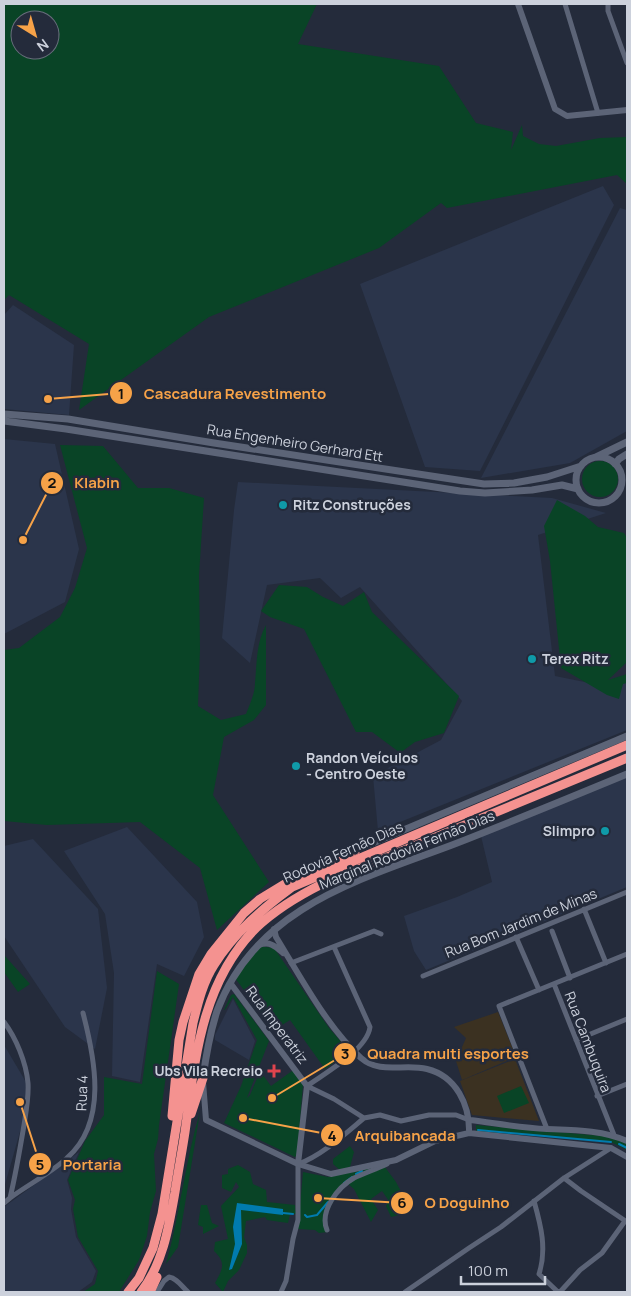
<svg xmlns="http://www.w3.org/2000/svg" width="631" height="1296" font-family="Manrope,sans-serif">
	<rect width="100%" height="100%" fill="#242b3b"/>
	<path fill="#2b354b" d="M603,186L614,205L480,471L425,467L360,284Z
		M620,208L627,210V431L570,463L481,478Z
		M13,305L74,345L69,415L4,409V315Z
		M4,439L55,444L79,549L65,602L4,634Z
		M238,482L552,498L606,513L538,535L555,676L609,687L627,676V730L378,831L373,776L441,740L462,701L360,587L341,598L320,578L267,585L250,663L222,638L234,510Z
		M627,776V887L426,970L414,951L404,916L457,897L492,882L481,836Z
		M127,827L197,902L204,937L184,976L157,964L140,1082L112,1076L114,973L105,914L64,851Z
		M33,839L98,909L107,988L95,1049L65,1027L4,936V846Z
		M233,999L255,1041L249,1060L215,1040V1035Z
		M4,1045L26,1082V1102L21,1128L4,1188Z
		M79,1152L67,1180L72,1198L71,1209L76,1237L96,1271L92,1282L78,1292H4V1207Z"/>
	<path fill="#3b3121" d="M498,1012L516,1057L462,1080L456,1061L466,1038L454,1027Z
		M515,1059L539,1121L472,1115L460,1081Z"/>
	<path fill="#094426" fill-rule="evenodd" d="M4,4H317L298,44L439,66L476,123L513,132L511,150L522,125L523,136L539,144L556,146L600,138L627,137V184L617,175L447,208L441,203L379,248L209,317L79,410L89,344L9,295L4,300ZM20,20H50V50H20Z
		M60,445L103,446L138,488H169L204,498L199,575L200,649L198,706L221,720L246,714C250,704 255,693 255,683C257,663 256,643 266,625V705L254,720L224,737L213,795L269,882L217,930L200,868L140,822L47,825L4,821V650L19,648L60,617L75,588L87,548Z
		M582 479a18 18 0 1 1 36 0a18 18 0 1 1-36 0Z
		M557,500L585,516L598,527L624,533L627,538V662L608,680L627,674V683L623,684L619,699L607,695L561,668L550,561L544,526Z
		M279,585L307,587L323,597L343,606L364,592L372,612L459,696L444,733L415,742L393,758L399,752L372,732H356L304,629L270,617L261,611Z
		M259,946L274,948L329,1028L349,1051L325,1069L290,1020L282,1025L280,1022L269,1024L235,978Z
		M4,955L30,984L18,992L4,972Z
		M157,971L179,984L159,1125L158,1139L154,1154L156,1191L150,1212L147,1236L139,1260L119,1292H83L95,1284L98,1271L78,1237L73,1209L75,1200L68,1180L85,1141L104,1115V1077L142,1084Z
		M234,994L269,1041L247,1098L250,1095L260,1071L271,1086L292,1071L295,1072L303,1084L297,1156L295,1157L224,1123L241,1086L257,1040L233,997L225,1010H224L231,995Z
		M521,1086L529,1103L504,1113L497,1096Z
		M200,1112L178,1247L166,1264C180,1214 185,1162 200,1112Z
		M476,1125L615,1137L627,1144V1150L611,1142L476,1131Z
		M350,1146L354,1152L350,1167L341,1171L333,1164V1159Z
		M382,1163L396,1182L405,1199L400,1203L399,1215L391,1217L386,1206L389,1201L382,1191L371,1199L378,1210L371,1222L354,1189L347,1183L340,1190L324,1218L328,1232L319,1233L315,1230L298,1229L303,1172L328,1177Z
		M238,1165L250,1172L253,1184L266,1190L267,1202L295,1205L296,1214H290L288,1223L267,1220L265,1217L246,1221L244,1237L247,1245V1253L239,1270L228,1281L223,1292L215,1283C222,1270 227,1263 214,1251L215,1242L228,1239L221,1206L239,1187L236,1182L231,1192L222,1188V1175L228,1174V1169Z
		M201,1205H207L212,1223L219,1226L203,1234V1227L198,1225Z"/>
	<path fill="#017bae" d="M237,1203L283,1209V1215L241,1210L242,1244L232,1269L229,1270L235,1244L233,1227Z"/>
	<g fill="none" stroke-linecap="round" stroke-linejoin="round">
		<path stroke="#017bae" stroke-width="2" d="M478,1130L611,1142
			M619,1144L627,1148
			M356,1174L362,1171
			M344,1183L352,1177
			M283,1213L293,1214
			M305,1215L307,1217L317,1215L328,1202"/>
		<path stroke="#5c6477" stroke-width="5" d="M565,4L598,113
			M608,4V11L627,63
			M584,909L606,963
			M552,931L570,978
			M516,937L539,990
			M334,947L370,1027C367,1050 325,1073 307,1086L334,1099L364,1118L380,1115L401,1121L429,1115H456L469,1120
			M291,963L374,931L381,934
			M423,976L627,892
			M554,984L614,1135
			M4,1022C16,1038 26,1062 28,1083C29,1096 26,1112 24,1125C20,1149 16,1173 10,1198L4,1203
			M576,1040L627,1019
			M597,1096L627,1084
			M547,1129L499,1006L627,954
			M564,1178L581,1191L627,1222
			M10,1198C29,1184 51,1173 67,1158C108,1122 95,1059 83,1013
			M534,1201C541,1226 547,1249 539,1274L558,1292
			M327,1230C319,1211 338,1187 354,1178C365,1173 376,1169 387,1164
			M157,1292L164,1281L169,1277C177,1278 182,1287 188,1292
			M281,1292L286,1281L293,1239L298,1220V1164C321,1156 345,1134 364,1118
			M405,1292L469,1248L501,1227L564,1178L611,1148
			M560,1292L580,1270L602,1253L625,1221"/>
		<path stroke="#5c6477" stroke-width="6" d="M518,4L555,109L567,116L627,110
			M274,929L276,937C300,976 327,1027 361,1058C381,1075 404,1063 427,1069C456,1076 470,1105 469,1133
			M259,945C270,941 275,946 283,953
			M231,984L307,1086L298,1164
			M203,1082L206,1120L298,1164L331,1174L396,1160L435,1141L469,1133L611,1148L627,1157
			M470,1120C495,1123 521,1128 547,1129C574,1130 603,1130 627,1141"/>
		<path stroke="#5c6477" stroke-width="7" d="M4,414L68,419L214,443L484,484L514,483L547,477L581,466
			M4,421L66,429L460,491L485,493L532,490L562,485L578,489
			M596,457L627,442
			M576 480a23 23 0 1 1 46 0a23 23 0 1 1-46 0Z
			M615,464L619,459L627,454
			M356,850L627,736
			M203,1078C206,1055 210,1033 217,1011C256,907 359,880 452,845C511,822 569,798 627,774"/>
		<path stroke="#f49290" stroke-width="9" d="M191,1114L203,1078
			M172,1116L179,1040L183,1022L199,974L211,954L244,913L260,899L301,874L356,850
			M128,1292L139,1278L153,1248L162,1214L193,1023C198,1003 203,982 214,965C234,933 262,909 292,887L627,745
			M141,1292C163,1264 169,1226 175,1192C178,1172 182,1152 185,1132C195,1060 201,983 256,928C275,910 298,896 322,884L627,758
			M150,1292L157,1277"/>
	</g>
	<g fill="#0f9aa8" stroke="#242b3b" stroke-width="2">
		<circle cx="283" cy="505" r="5"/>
		<circle cx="532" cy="659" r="5"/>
		<circle cx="296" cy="766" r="5"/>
		<circle cx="605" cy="831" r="5"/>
	</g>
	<path fill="#e0444e" stroke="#242b3b" stroke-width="2" d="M271.5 1063.5h5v5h5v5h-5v5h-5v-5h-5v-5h5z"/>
	<g text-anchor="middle" stroke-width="5" stroke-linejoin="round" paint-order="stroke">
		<g font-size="14" fill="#ccd1dc" stroke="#242b3b">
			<text transform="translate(295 443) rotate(9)" y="5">Rua Engenheiro Gerhard Ett</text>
			<text transform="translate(407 850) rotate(-22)" y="5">Marginal Rodovia Fernão Dias</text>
			<text transform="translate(343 852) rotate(-24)" y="5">Rodovia Fernão Dias</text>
			<text transform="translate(521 923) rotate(-22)" y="5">Rua Bom Jardim de Minas</text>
			<text transform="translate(277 1025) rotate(53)" y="5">Rua Imperatriz</text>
			<text transform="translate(588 1042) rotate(69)" y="5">Rua Cambuquira</text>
			<text transform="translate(82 1093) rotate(-88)" y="5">Rua 4</text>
		</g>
		<g font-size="14" font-weight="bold" fill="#ccd1dc" stroke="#242b3b" text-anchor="start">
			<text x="293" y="510">Ritz Construções</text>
			<text x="542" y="664">Terex Ritz</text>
			<text x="306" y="763">Randon Veículos<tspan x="306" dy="16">- Centro Oeste</tspan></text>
			<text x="595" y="836" text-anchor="end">SIimpro</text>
			<text x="263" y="1076" text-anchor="end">Ubs Vila Recreio</text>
		</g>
	</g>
	<path fill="none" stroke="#f6a248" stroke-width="2" d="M48 399L121 393M23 540L52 483M272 1098L345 1054M243 1118L332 1135M20 1102L40 1164M318 1198L402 1203"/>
	<g fill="#f6a248" stroke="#242b3b" stroke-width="2">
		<circle cx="48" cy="399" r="5"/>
		<circle cx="23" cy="540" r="5"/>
		<circle cx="272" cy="1098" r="5"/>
		<circle cx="243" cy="1118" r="5"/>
		<circle cx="20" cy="1102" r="5"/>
		<circle cx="318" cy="1198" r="5"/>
		<circle cx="121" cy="393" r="12"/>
		<circle cx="52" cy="483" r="12"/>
		<circle cx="345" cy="1054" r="12"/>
		<circle cx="332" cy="1135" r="12"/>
		<circle cx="40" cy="1164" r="12"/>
		<circle cx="402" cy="1203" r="12"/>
	</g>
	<g font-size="15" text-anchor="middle" font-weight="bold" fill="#111">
		<text x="121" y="399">1</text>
		<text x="52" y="488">2</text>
		<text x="345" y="1059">3</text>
		<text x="332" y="1141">4</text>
		<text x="40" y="1170">5</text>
		<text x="402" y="1208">6</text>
	</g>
	<g font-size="15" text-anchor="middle" font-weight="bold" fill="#f6a248" stroke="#242b3b" stroke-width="5" stroke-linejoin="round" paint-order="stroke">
		<text x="235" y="399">Cascadura Revestimento</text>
		<text x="97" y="488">Klabin</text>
		<text x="448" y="1059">Quadra multi esportes</text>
		<text x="405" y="1141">Arquibancada</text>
		<text x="92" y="1170">Portaria</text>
		<text x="467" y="1208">O Doguinho</text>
	</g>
	<rect width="631" height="1296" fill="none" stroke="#ccd1dc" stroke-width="10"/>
	<g transform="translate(35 35) rotate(143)"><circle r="24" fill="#242b3b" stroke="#676d7b"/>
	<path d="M0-4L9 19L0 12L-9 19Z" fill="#f6a248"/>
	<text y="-8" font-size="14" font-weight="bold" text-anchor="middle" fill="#ccd1dc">N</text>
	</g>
	<path d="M461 1276v8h84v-8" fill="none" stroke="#ccd1dc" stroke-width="2.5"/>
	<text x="468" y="1276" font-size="15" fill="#ccd1dc" stroke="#242b3b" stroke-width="4" paint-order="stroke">100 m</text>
</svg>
